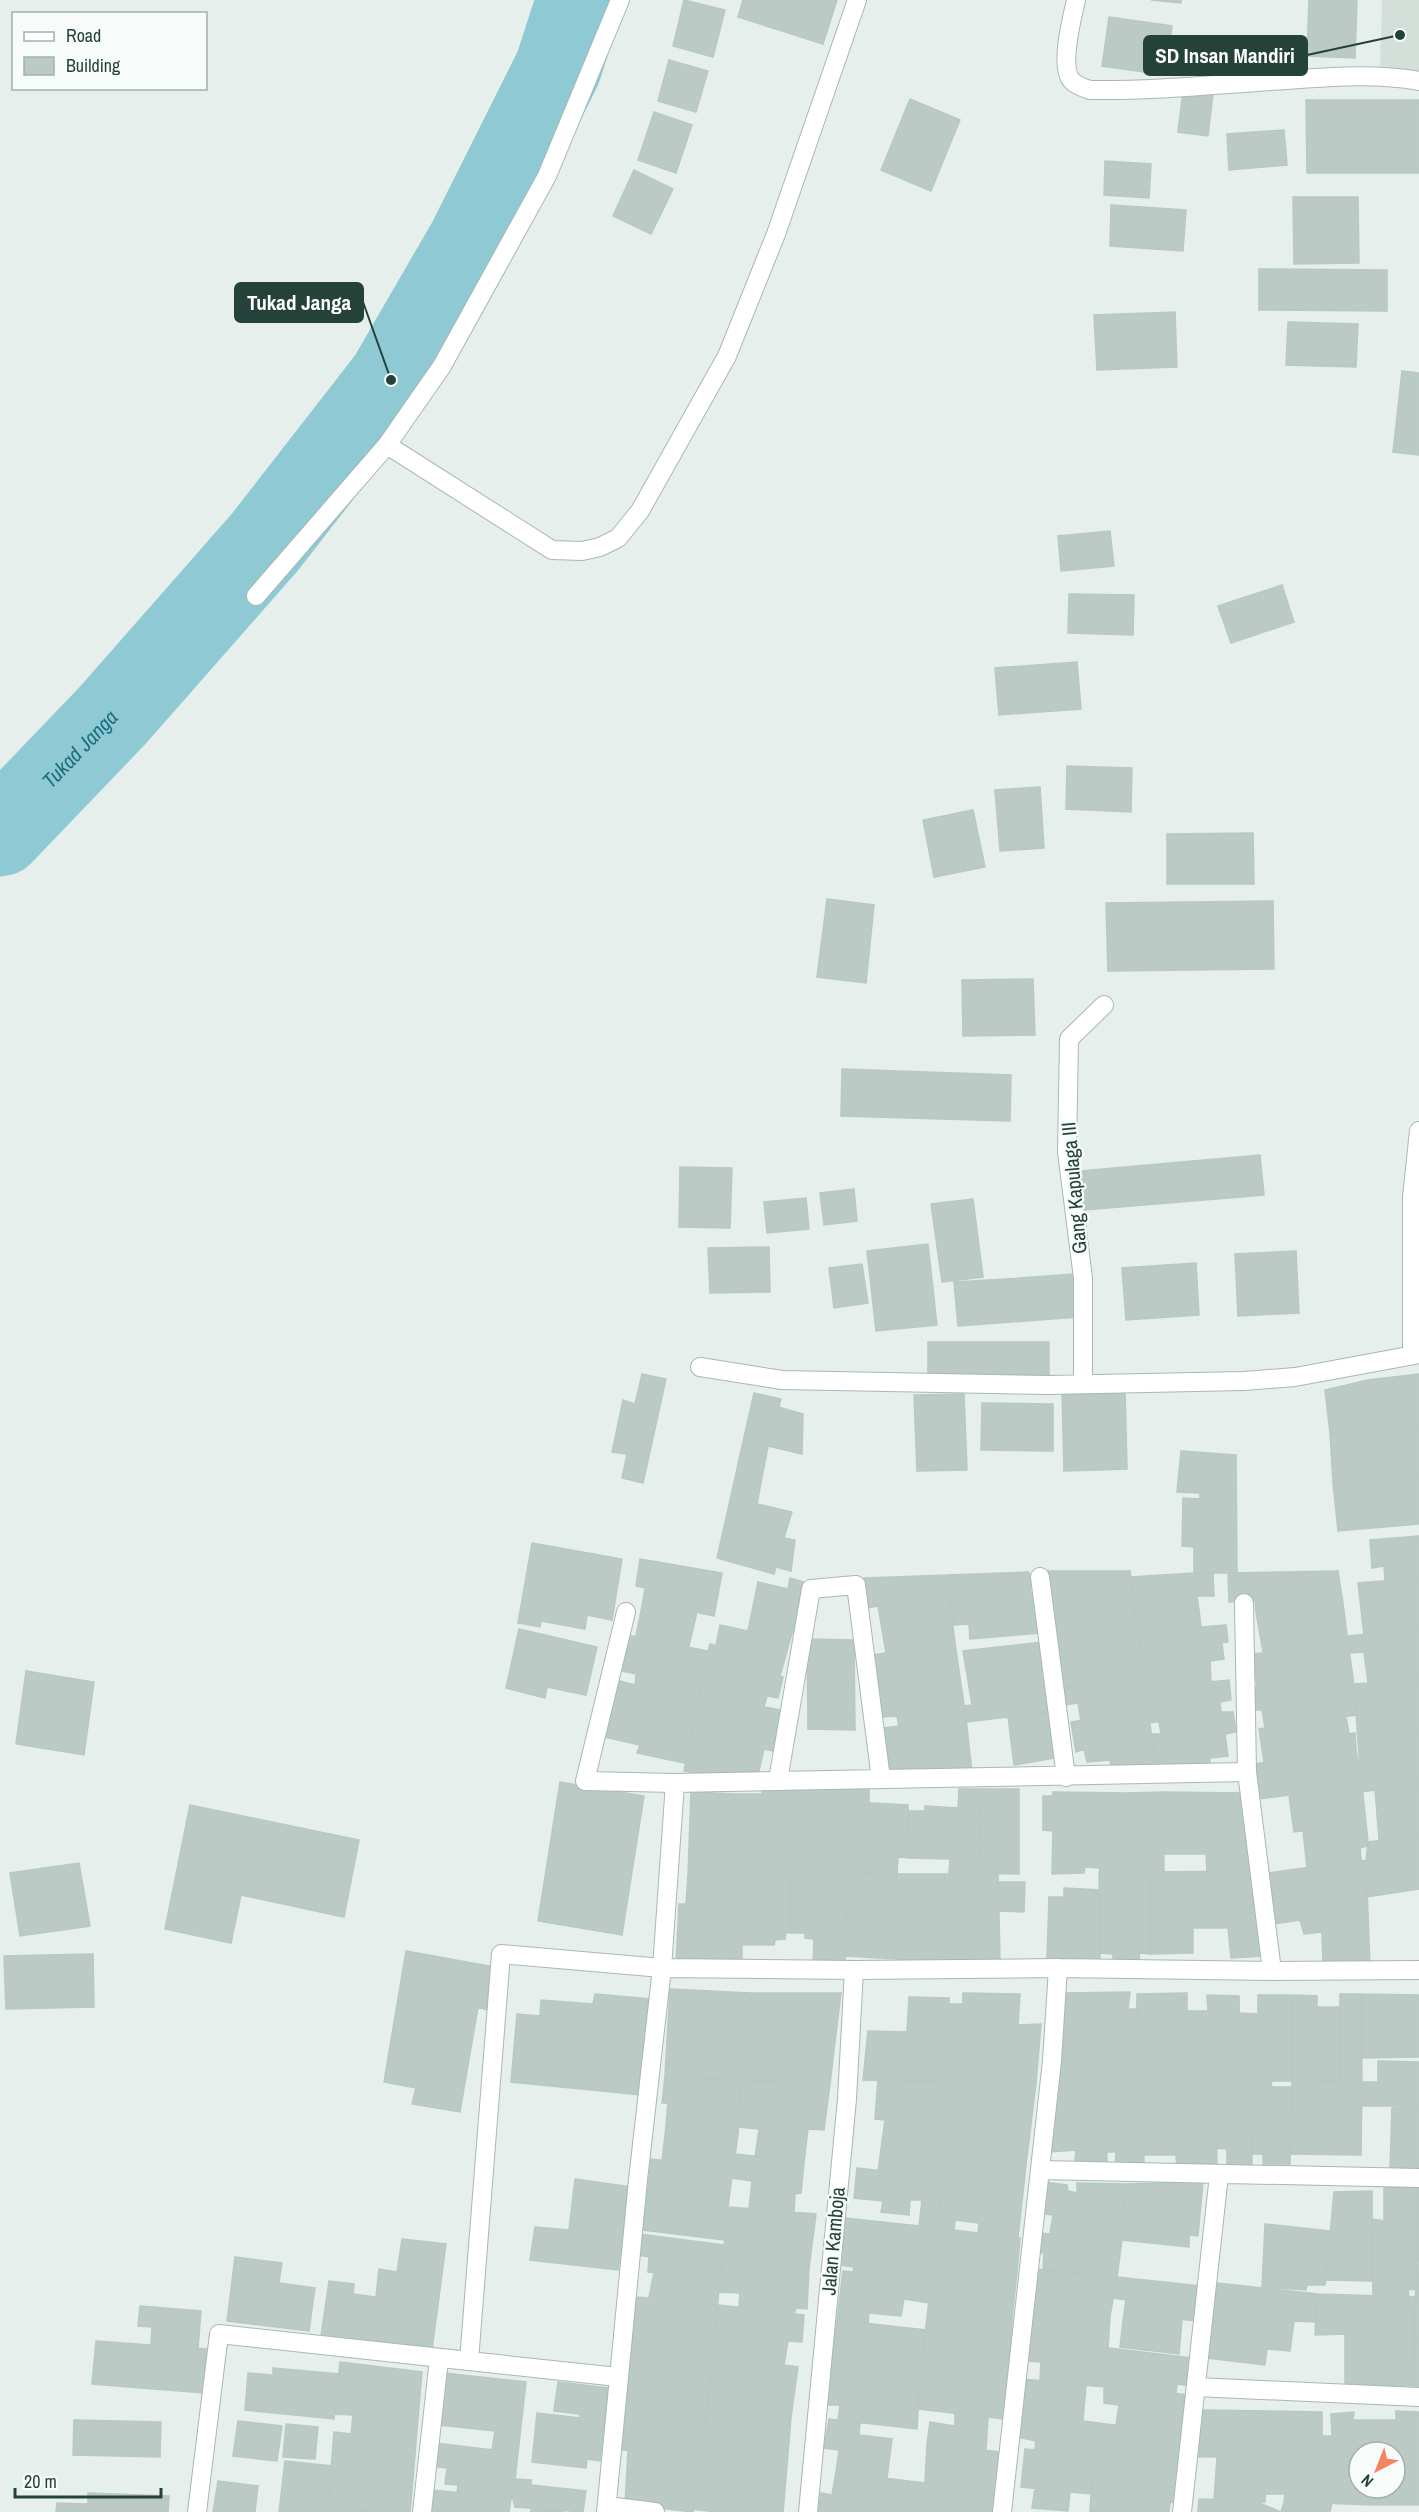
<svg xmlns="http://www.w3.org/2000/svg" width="1419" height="2512" font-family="'Archivo Narrow',sans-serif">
	<rect width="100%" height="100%" fill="#e6efeb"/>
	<path fill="#d4dfda" d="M1382,0H1419V72L1380,70Z"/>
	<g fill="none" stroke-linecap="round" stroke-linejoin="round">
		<path stroke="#8ec9d4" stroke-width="87" id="s1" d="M0,833L113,715L265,542L391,380L471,242L558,68L580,0"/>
	</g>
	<path fill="#bbcac4" stroke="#b8c9c2" stroke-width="1.5" d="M684,0L725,10L713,57L673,46Z
		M743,0H837L823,44L738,17Z
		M1151,0H1181V3Z
		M1309,0H1357L1355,58L1307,56Z
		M1109,17L1172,26L1165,75L1102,66Z
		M669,60L708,71L696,112L658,101Z
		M1183,91L1213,94L1208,136L1178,132Z
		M910,99L960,120L931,191L881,170Z
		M1306,100H1419V173H1307Z
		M654,112L692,125L676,173L638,160Z
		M1284,130L1287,165L1229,170L1227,134Z
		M1105,161L1151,164L1149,198L1104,195Z
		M634,170L673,189L651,234L613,216Z
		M1293,197H1358L1359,263L1294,264Z
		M1111,205L1186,210L1183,251L1110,246Z
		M1259,269L1387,270V311L1259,310Z
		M1175,312L1177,367L1097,370L1094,315Z
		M1288,322L1358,324L1356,367L1286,365Z
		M1402,371L1419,373V455L1393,452Z
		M1110,531L1114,566L1061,571L1058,536Z
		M1282,585L1294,622L1231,643L1218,606Z
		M1069,594L1134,595L1133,635L1068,633Z
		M1077,662L1081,709L999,715L995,668Z
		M1067,766L1132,768L1131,812L1066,809Z
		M1040,787L1044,848L1000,851L995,790Z
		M973,810L985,867L934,877L923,820Z
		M1253,833L1254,884H1167V834Z
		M827,899L874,905L866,983L817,977Z
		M1273,901L1274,969L1108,971L1106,903Z
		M1033,979L1035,1035L963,1036L962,980Z
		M842,1069L1011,1075L1010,1121L841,1116Z
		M1260,1155L1264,1195L1084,1210L1081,1171Z
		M680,1167L732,1168L730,1228L679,1227Z
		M854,1189L857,1221L824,1225L820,1193Z
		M806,1198L809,1229L767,1233L764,1202Z
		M973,1199L983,1277L942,1282L931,1204Z
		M928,1244L937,1325L876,1331L867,1251Z
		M769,1247L770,1292L710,1293L708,1248Z
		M1296,1251L1299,1313L1238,1316L1235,1254Z
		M1196,1263L1199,1315L1126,1320L1122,1268Z
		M862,1264L868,1303L834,1308L829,1268Z
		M1074,1274L1078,1317L1011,1322L1007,1279Z
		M1007,1279L1011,1322L958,1326L954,1282Z
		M928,1342H1049V1375H928Z
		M642,1374L666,1379L643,1483L622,1478L627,1454L612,1452L623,1400L635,1404Z
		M1419,1374V1426L1330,1433L1325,1390L1368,1380Z
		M1125,1391L1127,1469L1064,1471L1062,1392Z
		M754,1393L781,1399L768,1446L757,1504L792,1512L784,1538L795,1540L791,1571L776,1567L774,1574L717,1558Z
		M964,1394L967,1470L917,1471L914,1395Z
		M982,1403L1053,1404V1451L981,1450Z
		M778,1407L803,1414L802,1454L768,1446Z
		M1419,1426V1476L1333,1483L1330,1433Z
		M1181,1451L1236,1455L1237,1573H1194V1547L1182,1546L1183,1498L1200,1499V1493L1177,1492Z
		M1419,1476V1524L1338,1531L1333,1483Z
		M1419,1536V1578L1385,1581L1384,1566L1372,1568L1370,1540Z
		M532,1543L622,1559L612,1620L587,1615L585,1629L541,1621L540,1627L518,1623Z
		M640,1559L722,1573L714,1616L643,1601L645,1588L636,1586Z
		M1044,1571H1130L1134,1603L1050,1616Z
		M1338,1571L1343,1603L1256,1612L1255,1600L1229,1602L1228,1573Z
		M1029,1572L1031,1594L1037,1593L1040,1633L970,1639L969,1624L954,1625L947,1575Z
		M1194,1573H1213L1214,1596H1197L1199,1610L1135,1618L1131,1577Z
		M947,1575L955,1643L886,1653L878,1606L866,1608L864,1578Z
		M790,1578L807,1583L790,1640L748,1631L758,1582L788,1589Z
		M1419,1578V1630L1364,1635L1358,1583Z
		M643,1601L697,1612L689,1646L636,1636Z
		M1134,1603L1138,1638L1056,1650L1050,1616Z
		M1343,1603L1348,1643L1263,1652L1256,1612Z
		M1199,1610L1201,1627L1226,1625L1228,1642L1141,1651L1135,1618Z
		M720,1625L790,1640L780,1676L706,1660L710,1644L716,1646Z
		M519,1629L597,1647L586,1695L547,1687L545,1698L506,1688Z
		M1419,1630V1680L1368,1683L1364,1652L1349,1653L1347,1636Z
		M627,1635L708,1651L701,1688L617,1670Z
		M1138,1638L1144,1676L1062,1687L1056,1650Z
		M807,1639L854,1640L855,1730L808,1729Z
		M1043,1642L1049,1712L967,1722L964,1706L972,1705L963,1651Z
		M955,1643L966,1718L899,1727L897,1716L882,1717L873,1655Z
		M1222,1643L1224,1659L1210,1661L1211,1681L1145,1688L1141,1651Z
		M1348,1643L1353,1677L1257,1687L1253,1654Z
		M706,1660L783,1677L778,1698L767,1696L764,1707L700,1695Z
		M26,1671L94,1682L84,1755L16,1744Z
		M636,1675L701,1688L685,1763L637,1753L640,1745L604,1737L616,1680L635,1685Z
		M1144,1676L1148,1708L1081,1721L1078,1703L1065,1705L1062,1687Z
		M1353,1677L1356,1715L1265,1728L1262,1710H1252L1249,1688Z
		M1229,1680L1231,1700L1220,1702L1221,1712L1150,1723L1145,1688Z
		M1419,1680V1731L1358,1741L1354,1684Z
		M700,1695L781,1710L774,1751L764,1749L759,1771L702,1774L684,1771Z
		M1148,1708L1156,1771L1112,1772L1110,1760L1087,1762L1084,1749L1076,1752L1071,1722Z
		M1049,1712L1055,1758L1014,1765L1008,1717Z
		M1221,1712H1233L1236,1732L1225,1734L1228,1756L1210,1758V1769L1156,1771L1152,1734H1161L1159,1722Z
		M1346,1716L1349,1734L1355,1733L1356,1749L1264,1762L1259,1729Z
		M966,1718L972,1773H890L884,1728Z
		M1419,1731V1784L1362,1792L1358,1741Z
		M1356,1749L1362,1786L1259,1799L1254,1764Z
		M560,1782L644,1796L622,1935L538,1921Z
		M1419,1784V1836L1379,1840L1375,1789Z
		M1362,1786L1366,1823L1294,1832L1289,1795Z
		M762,1789H799L801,1875L762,1874Z
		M799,1789H869V1873L801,1875Z
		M959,1789H981L979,1873L949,1874L950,1859L909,1858V1811H925V1806L958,1808Z
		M981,1789H1019V1874L979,1873Z
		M691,1792L735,1794L733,1873L688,1875Z
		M1053,1792L1127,1793L1128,1873L1099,1874L1100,1868L1085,1867L1084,1873L1052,1874L1053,1831L1043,1830V1796H1053Z
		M1163,1792L1164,1872L1128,1873L1127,1793Z
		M1163,1792L1243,1793L1251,1871L1207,1872L1206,1854H1164Z
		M735,1794H762V1874L733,1873Z
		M870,1803L908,1805L909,1858L898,1857L897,1874L869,1873Z
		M190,1805L359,1840L344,1917L241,1895L231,1943L165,1929Z
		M1366,1823L1368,1842L1367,1846L1360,1848L1361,1860L1307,1868L1303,1831Z
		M1419,1836V1889L1367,1897L1366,1861L1368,1842Z
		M1361,1860L1366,1861L1370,1966L1323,1963L1322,1932L1304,1934L1300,1920L1275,1924L1268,1873Z
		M79,1863L90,1926L20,1936L10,1873Z
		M1251,1871L1263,1956L1231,1958L1228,1928H1193V1953L1151,1954V1872Z
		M1151,1872V1954L1139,1953L1140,1964L1113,1963V1954L1101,1953L1099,1874Z
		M744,1873L742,1927L678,1926L679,1904H686L688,1875Z
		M744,1873L791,1875V1933L786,1932L785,1939L775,1940L774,1945H742Z
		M998,1873L1000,1961H946L945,1874Z
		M849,1874H897L896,1959L845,1956Z
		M849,1874L845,1966L813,1963L814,1939L805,1938V1933H791V1875Z
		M897,1874H945L946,1961L896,1959Z
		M997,1882H1025L1024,1912L999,1911Z
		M1064,1888L1100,1890V1960L1047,1958L1049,1897H1064Z
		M678,1926L742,1927V1964L676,1962Z
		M406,1951L495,1967L487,2010L478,2007L460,2112L412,2104L416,2088L384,2082Z
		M93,1954L94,2007L6,2009L4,1956Z
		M670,1989L749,1993V2080L665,2076Z
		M1130,1992L1128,2009H1137L1136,2083L1056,2084L1063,1993Z
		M749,1993H841L834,2050L749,2045Z
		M963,1993L1020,1994L1018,2025L1041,2024L1036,2083H962Z
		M1187,1993V2082L1136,2083L1137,1994Z
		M595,1994L650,1999L641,2095L511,2082L517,2014L540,2016L541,2000L593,2004Z
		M1340,1994H1361L1362,2082L1340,2081Z
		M1361,1994L1419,1995V2057L1361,2058Z
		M1207,1995L1239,1996L1240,2081L1187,2082V2011H1208Z
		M1258,1995H1292V2081H1240L1239,2013L1258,2014Z
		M1292,1995L1317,1996V2007H1340V2081H1292Z
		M909,1997L949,1998V2004H963L962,2083L863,2080L868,2031L907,2032Z
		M749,2045L834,2050L830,2084L749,2080Z
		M1378,2061L1419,2062V2106H1362V2082H1378Z
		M665,2076L741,2081L738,2135L666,2126L668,2103H662Z
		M878,2079L952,2082L943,2178L878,2171L885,2120L875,2119Z
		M741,2081L830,2084L824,2130L808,2129L804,2162L755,2157L759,2129L738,2127Z
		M1216,2081L1217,2170L1177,2168L1176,2155H1144L1143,2084Z
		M1216,2081H1251L1252,2169L1227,2168V2149L1216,2148Z
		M1251,2081H1271L1272,2087H1292L1290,2164H1263V2154H1252Z
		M1292,2081L1362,2082L1361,2155L1289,2154Z
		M952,2082L1036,2083L1026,2165L945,2159Z
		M1105,2083L1107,2163H1075L1076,2150L1049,2152L1056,2084Z
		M1105,2083L1143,2084L1144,2167H1115L1116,2152H1107Z
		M1419,2107V2170L1390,2169L1392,2108Z
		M666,2126L738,2135L733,2169L662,2161Z
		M735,2154L804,2162L801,2193L795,2194L794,2212L749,2209L752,2181L732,2178Z
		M651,2159L733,2169L728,2207L647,2197Z
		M945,2159L1026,2165L1018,2238L978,2233L979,2223L955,2220L954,2231L937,2228Z
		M857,2168L943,2178L937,2228L919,2226L922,2200H910L909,2215L881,2212L883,2201L854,2198Z
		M575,2179L631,2187L618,2270L530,2260L535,2227L569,2230Z
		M1043,2182L1067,2185L1068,2191L1077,2193V2183L1125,2184L1122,2240L1050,2234L1053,2215L1040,2213Z
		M1203,2182L1198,2236L1189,2235V2247L1122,2240L1125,2184Z
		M1417,2186H1419V2262H1418Z
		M1417,2186L1416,2290L1408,2289L1409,2297L1373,2296L1372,2219L1384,2221V2188Z
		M1372,2191V2281L1326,2280L1334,2192Z
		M647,2197L728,2207L724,2240L643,2230Z
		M728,2207L816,2214L809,2268L723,2256Z
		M845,2218L937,2228L931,2280L853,2272L854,2267L841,2265Z
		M1265,2224L1330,2231L1325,2285H1307L1306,2290L1262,2287Z
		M937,2228L1020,2238L1017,2273L933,2264Z
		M1038,2233L1122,2240L1117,2277L1043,2271L1044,2253L1036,2252Z
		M639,2234L723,2245L720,2278L648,2272L649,2257L637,2255Z
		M402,2239L446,2244L432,2350L321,2336L329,2281L354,2284L353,2294L376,2297L379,2269L397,2272Z
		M723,2256L809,2268L807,2309L796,2308L794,2314L739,2308L740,2293L719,2292Z
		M235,2257L282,2263L279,2283L315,2288L309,2331L227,2321Z
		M1418,2262L1419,2297H1415L1416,2290Z
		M933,2264L1017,2273L1013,2309L929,2299Z
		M1035,2269L1117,2277L1110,2316L1030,2307Z
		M843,2271L931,2280L929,2303L904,2299L901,2316L869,2313L868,2324L837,2320Z
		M654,2272L720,2278L713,2355L630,2342L635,2297L649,2298Z
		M1117,2277L1200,2286L1196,2321L1124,2313L1126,2300L1113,2298Z
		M1217,2283L1317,2294L1315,2322L1294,2321L1290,2351L1267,2349L1265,2365L1207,2358Z
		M1317,2294L1415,2297L1414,2386L1345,2384V2334L1315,2335Z
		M1415,2297H1419V2338L1413,2339Z
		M929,2299L1013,2309L1007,2383L921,2370Z
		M718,2305L804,2315L802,2342L788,2341L784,2365L713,2355Z
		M140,2306L201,2311L198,2349L151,2345L152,2327L138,2326Z
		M1030,2307L1110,2316L1108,2348L1028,2338Z
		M1124,2313L1182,2320L1179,2354L1120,2347Z
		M837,2320L926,2330L920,2377L831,2368Z
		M1028,2338L1108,2348L1104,2387L1040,2381L1041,2362L1025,2361Z
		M1419,2338V2386H1414L1413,2339Z
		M96,2341L206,2349L204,2393L92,2384Z
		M630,2342L713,2355L705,2423L625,2414Z
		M1108,2348L1192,2358L1191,2386L1177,2384L1176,2393L1104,2387Z
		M713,2355L798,2367L791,2417L708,2407Z
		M340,2362L422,2372L416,2442L351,2434L353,2415L335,2414Z
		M273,2368L339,2374L334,2419L245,2410L248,2373L273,2375Z
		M831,2368L920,2377L917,2429L838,2420L840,2405H827Z
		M921,2370L1007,2383L1004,2419L919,2409Z
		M445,2373L526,2382L518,2453L492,2450L495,2431L439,2425Z
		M1022,2379L1086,2385L1083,2421L1020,2413Z
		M558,2382L608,2388L605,2417L554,2411Z
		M1104,2387L1190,2395L1186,2434L1116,2425L1119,2405L1104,2403Z
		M708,2407L791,2417L787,2466L701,2459Z
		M1202,2410L1266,2411L1265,2502L1214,2500L1217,2457H1199Z
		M1266,2411L1322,2412V2503L1284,2502L1285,2494H1265Z
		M1396,2411L1419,2412V2505H1372V2488H1395V2452H1372L1373,2420H1396Z
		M1354,2412L1353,2420H1373L1372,2452H1359V2488H1372V2505L1322,2503V2436H1332L1331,2414Z
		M537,2413L580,2418V2414L605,2417L600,2461L587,2459L586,2468L532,2462Z
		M619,2413L705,2423L701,2459L616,2449Z
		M1020,2413L1098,2423L1095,2456L1035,2450L1036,2441L1017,2437Z
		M955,2414L988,2418L986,2450L927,2444L930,2422L955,2426Z
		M829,2419L860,2423L859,2435L892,2439L887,2478L836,2472L839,2450L824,2448Z
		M74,2420L161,2422L160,2457L73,2455Z
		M238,2421L282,2426L277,2461L233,2456Z
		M1098,2423L1186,2434L1177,2503L1091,2494Z
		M286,2424L318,2427L315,2459L283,2457Z
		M334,2432L416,2442L413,2479L331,2470Z
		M435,2443L518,2453L513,2499L457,2493L458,2485L445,2484L447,2468L432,2466Z
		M927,2444L1000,2452L996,2491L925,2482Z
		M1025,2449L1095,2456L1091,2494L1021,2487Z
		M628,2451L701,2459L693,2512L625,2504Z
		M701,2459L787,2466L783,2512H716L693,2509Z
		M285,2461L332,2466L327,2512H279Z
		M331,2470L413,2479L410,2512H379L327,2505Z
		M836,2472L908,2481L904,2512H818L821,2493L832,2495Z
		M515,2479L531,2480V2485L586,2491L583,2512L515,2507L513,2499Z
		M218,2481L258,2486L255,2512H213Z
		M908,2481L996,2491L993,2512H904Z
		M1035,2488L1070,2492L1068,2511L1032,2508Z
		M432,2490L511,2498L509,2512H430Z
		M88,2493L169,2496L168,2512H56L57,2503L88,2504Z
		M1091,2494L1170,2503L1169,2512H1090Z
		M1199,2499L1255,2501L1281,2512H1198Z
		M1284,2502L1322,2503H1332L1330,2512H1281Z
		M327,2505L379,2512H327Z
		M531,2508L563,2512H531Z"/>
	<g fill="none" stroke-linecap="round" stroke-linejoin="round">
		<g stroke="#a8b8b2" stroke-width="20">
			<path id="lane" d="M626,1612L585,1781L675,1783
				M469,2361L618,2377
				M607,2506L655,2512"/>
		</g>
		<g stroke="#a8b8b2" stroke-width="20">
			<path id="street" d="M1076,0C1072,18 1059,67 1072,81C1077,86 1084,88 1090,90C1155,91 1221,84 1287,80C1331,77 1376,73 1419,81
				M387,445L552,550L582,551L600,547L618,538L640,511L727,356L776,234L857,0
				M256,596L387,445L442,366L547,176L620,0
				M1412,1355V1197L1419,1131
				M700,1367L782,1380L1049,1385L1244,1381L1295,1377L1419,1354
				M1083,1384V1278L1067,1152L1069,1039L1104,1005
				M1040,1577L1066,1777
				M1244,1603L1247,1772L1272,1971
				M778,1780L811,1589L856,1585L881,1779
				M1040,2170L1419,2178
				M1196,2387L1419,2397
				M197,2512L219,2334L469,2361L501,1954L662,1968L854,1970L1058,1968L1272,1971L1419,1970
				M422,2512L439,2359
				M606,2512L638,2180L662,1968L675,1783L1247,1772
				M808,2512L847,2099L854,1970
				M1002,2512L1052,2061L1058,1968
				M1182,2512L1219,2175"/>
		</g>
		<use href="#lane" stroke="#fff" stroke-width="18"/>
		<use href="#street" stroke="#fff" stroke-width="18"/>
	</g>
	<g text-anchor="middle" stroke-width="4.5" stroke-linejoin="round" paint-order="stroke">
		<g font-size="20" fill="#24423a" stroke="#f7fbf9">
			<text transform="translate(1074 1188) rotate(-95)" y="7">Gang Kapulaga III</text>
			<text transform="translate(833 2241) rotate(-85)" y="7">Jalan Kamboja</text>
		</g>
		<g font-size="21" font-style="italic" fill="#1c6f80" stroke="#f7fbf9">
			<text dy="7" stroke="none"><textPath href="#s1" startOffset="116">Tukad Janga</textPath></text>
		</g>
	</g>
	<path fill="none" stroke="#24423a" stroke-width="2" d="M1400 35L1307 55M391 380L363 302"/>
	<g fill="#24423a" stroke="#f7fbf9" stroke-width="2">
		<circle cx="1400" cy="35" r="6"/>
		<circle cx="391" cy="380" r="6"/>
	</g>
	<g fill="#24423a" stroke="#24423a" stroke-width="2">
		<rect x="1144" y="36" width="163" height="39" rx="6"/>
		<rect x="235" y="283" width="128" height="39" rx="6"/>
	</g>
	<g font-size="21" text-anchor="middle" font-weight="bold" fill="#fff">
		<text x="1225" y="63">SD Insan Mandiri</text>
		<text x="299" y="310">Tukad Janga</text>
	</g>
	<rect x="12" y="12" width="195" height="78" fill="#f7fbf9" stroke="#a3b1ad" stroke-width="1.5"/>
	<rect x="24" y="32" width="30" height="9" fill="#ffffff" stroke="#a3b1ad" stroke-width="1.5"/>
	<text x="66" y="42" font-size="18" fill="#24423a">Road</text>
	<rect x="24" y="57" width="30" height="18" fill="#bbcac4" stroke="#a3b1ad" stroke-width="1.5"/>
	<text x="66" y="72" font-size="18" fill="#24423a">Building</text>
	<g transform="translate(1377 2470) rotate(222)"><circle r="28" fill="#f7fbf9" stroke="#a3b1ad" stroke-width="1.5"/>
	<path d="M0-4.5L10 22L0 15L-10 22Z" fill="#f4845f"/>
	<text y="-9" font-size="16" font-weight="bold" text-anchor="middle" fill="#24423a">N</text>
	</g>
	<path d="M15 2488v9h146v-9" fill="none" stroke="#24423a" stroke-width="3"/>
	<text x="24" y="2488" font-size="18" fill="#24423a" stroke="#f7fbf9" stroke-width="4.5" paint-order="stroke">20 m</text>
</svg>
